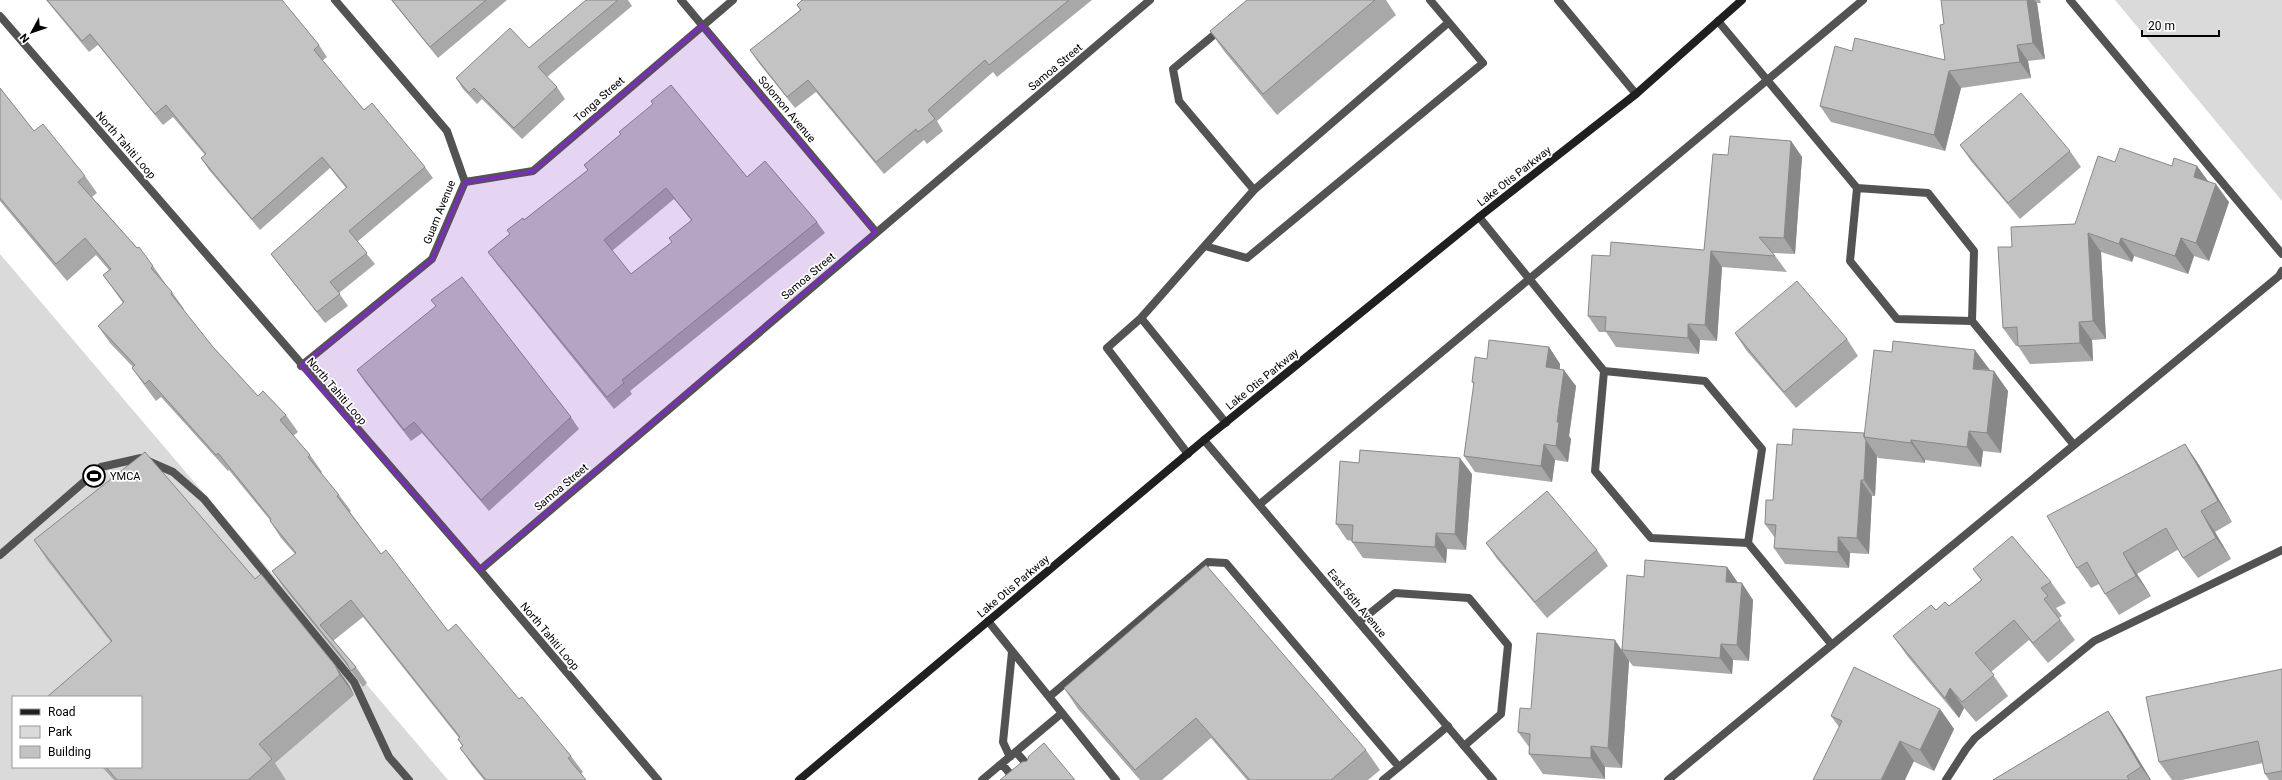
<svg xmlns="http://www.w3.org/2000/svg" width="2282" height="780" font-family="Roboto,sans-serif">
	<rect width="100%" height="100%" fill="#fff"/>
	<path fill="#dadada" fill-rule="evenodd" d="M2115,0H2282V201Z
		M0,254L448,780H0ZM13,697H141V767H13Z"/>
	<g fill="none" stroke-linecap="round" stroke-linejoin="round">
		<path stroke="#535353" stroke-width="8" d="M2070,0L2282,254
			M1718,21L1857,188
			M1221,29L1173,69L1179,101L1254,190
			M1857,188L1928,193L1974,251L1972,321L1897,319L1850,261Z
			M1479,217L1604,371
			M1205,246L1247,258L1483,63L1430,0
			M1141,318L1226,423
			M1972,321L2074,445
			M1604,371L1705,381L1762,449L1748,543L1651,538L1595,471Z
			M1188,454L1107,348L1141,318L1254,190L1448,23
			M1260,504L1863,0
			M1748,543L1832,645
			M0,555L101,467L141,458L173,472L204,499L354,682L389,757L409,780
			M988,621L1116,780
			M1359,622L1395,593L1469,598L1508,645L1501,714L1464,746
			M1049,697L1208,562L1226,563L1399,767L1383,780
			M1016,752L1031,769
			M1010,757L1003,742L1012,652
			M1002,764L1015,780
			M1399,767L1448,726
			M982,780L1062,713
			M1668,780L2279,276L2282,271"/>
		<path stroke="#535353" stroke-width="8" d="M681,0L876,232
			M1558,0L1636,94
			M0,16L480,570L658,780
			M465,182L533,171L733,0
			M301,366L432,259L465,182L447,131L335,0
			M1204,440L1493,780
			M480,570L1150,0
			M1946,780L1966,749L1975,738L2094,641L2282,550"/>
		<path stroke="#202020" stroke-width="8" d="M799,780L1204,440L1479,217L1636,94L1742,0"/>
	</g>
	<path fill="#a8a8a8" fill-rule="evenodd" d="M46,0H282L319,45L327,57L322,61L364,110L425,167L433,178L357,242L375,264L339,293L348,306L325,323L279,265L271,254L346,188L330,168L260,230L209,170L201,158L205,155L173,117L163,125L98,45L89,52Z
		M391,0H507L438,58Z
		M586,0H628L632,6L547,77L557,87L565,99L522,139L482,99L477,104L463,89L456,78L529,48Z
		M802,0H1092L997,77L993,72L937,121L943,131L927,144L924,140L884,174L816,92L795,108L758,62L750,50L800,10L797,5Z
		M1247,0H1386L1396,15L1277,115L1224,51L1210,31Z
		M1941,0H2040L2041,3H2037L2045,59L2028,61L2031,78L1961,88L1945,151L1831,122L1820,106L1852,51L1945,60L1944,24Z
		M0,88L34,131L85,176L97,193L92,197L153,266L165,283L164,284L172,292L184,309L183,310L213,347L258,396L286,415L298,432L293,436L310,455L322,472L321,473L339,495L351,511L350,512L381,554L448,631L519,699L571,756L583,772L581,774L586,780H484L472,765L460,748L462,746L458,739L459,738L363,617L333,641L356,667L367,683L363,687L349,668L284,588L272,571L295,554L281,538L270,521V520L229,470L228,471L161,397L156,401L144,385L132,368L133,367L110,343L98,326L123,303L103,275L109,270L96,255L67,281L0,201Z
		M621,134L747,177L817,222L825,233L630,391L632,394L614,409L496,263L488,252L510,234L524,220L588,170L584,165ZM674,199L691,220L672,242L631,274L612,251Z
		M1791,141L1802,157L1795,254L1773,253L1787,272L1722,267L1717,341L1700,340L1699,354L1616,347L1606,332H1599L1588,316L1610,256L1704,250L1728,155Z
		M1960,145L2070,151L2081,167L2020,219L1971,161Z
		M2115,162L2172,166H2197L2208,181L2229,202L2209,261L2194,256L2188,274L2134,256L2132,262L2101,252L2106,339L2092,340L2093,361L2030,364L2018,346H2016L2003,328L2012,247L2075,224Z
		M1735,333L1847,339L1858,356L1796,408L1746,350Z
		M1549,347L1560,364V369L1576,386L1569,436L1571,439L1568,462L1555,460L1552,482L1475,472L1464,456L1474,385L1472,382L1487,359Z
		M357,370L571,417L579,429L489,511L422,433L411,441L365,382Z
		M1990,371L2008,391L2001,453L1983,451L1981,467L1925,460V463L1878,458L1877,456L1875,496H1872L1869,554L1850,553L1849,568L1785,564L1774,548L1775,538L1765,524L1792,445L1864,433Z
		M2185,444L2199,465L2232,522L2215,532L2231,559L2198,578L2183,558L2179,549L2137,574L2151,596L2119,615L2105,594L2099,584L2091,588L2077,568Z
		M1472,474L1466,550L1447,549L1446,563L1363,558L1352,542V541L1347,540L1336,524Z
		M34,540L255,579L335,665L349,685L354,695L275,763L286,780H114L102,767H141L111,642L48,561Z
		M1486,543L1597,550L1608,566L1547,618L1497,559Z
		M1727,567L1738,583L1753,600L1749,661L1733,660L1732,674L1633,666L1629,661L1622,768L1605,767V779L1543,774L1529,754V747L1518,732L1531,709L1622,649L1644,577Z
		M1973,569L2051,582L2066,603L2056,608L2062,616L2059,618L2075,640L2048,663L2029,640L1991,672L2008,696L1976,722L1964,708L1959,718L1908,657L1893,636L1936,610L1949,606L1981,580Z
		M2282,669V780H2269L2265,774L2263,763L2182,780H2172L2159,762Z
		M1064,688L1366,750L1380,770L1368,780H1247L1211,738L1162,780H1140L1078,709Z
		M1940,709L1954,729L1934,771L1839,727L1831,716Z
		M2108,711L2122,732L2151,780H1993Z"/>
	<path fill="#888" d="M2027,0H2034L2037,3L2045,59L2033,43Z
		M2017,45L2028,61L2031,78L2020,62Z
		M1949,71L1961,88L1945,151L1934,135Z
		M1791,141L1802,157L1795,254L1784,238Z
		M2197,166L2210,184L2194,177Z
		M2216,184L2229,202L2209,261L2196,243Z
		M2088,233L2101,252L2106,339L2093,321Z
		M2121,238L2134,256L2132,262L2119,244Z
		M2181,238L2194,256L2188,274L2175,256Z
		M1711,251L1722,267L1717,341L1705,325Z
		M2079,322L2092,340L2093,361L2080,343Z
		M1688,324L1700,340L1699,354L1688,338Z
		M1549,347L1560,364L1558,384L1546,367Z
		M1975,350L1990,370L1973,369Z
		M1564,370L1576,386L1569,436L1571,439L1568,462L1556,446L1557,422Z
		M1994,371L2008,391L2001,453L1987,433Z
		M1969,431L1983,451L1981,467L1967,447Z
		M1866,440L1877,456L1875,496L1864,480Z
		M1911,440L1925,460V463L1911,443Z
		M1544,444L1555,460L1552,482L1541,466Z
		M2185,444L2199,465L2232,522L2218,501Z
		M1460,458L1472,474L1466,550L1455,534Z
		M1861,480L1872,496L1869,554L1857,538Z
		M2201,511L2215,532L2231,559L2216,538Z
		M1436,533L1447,549L1446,563L1435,547Z
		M1838,537L1850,553L1849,568L1838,552Z
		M2123,553L2137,574L2151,596L2136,576Z
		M1727,567L1738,583L1726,582Z
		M1742,583L1753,600L1749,661L1737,645Z
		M1615,640L1629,661L1622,768L1608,748Z
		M1721,644L1733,660L1732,674L1720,658Z
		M335,665L349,685L354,695L340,675Z
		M1950,688L1964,708L1959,718L1945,698Z
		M1940,709L1954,729L1934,771L1920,750Z
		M2108,711L2122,732L2151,780H2150L2141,767Z
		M1900,741L1914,761L1905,780H1881Z
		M1591,746L1605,767V779L1591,758Z"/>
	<path fill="#c3c3c3" stroke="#888" fill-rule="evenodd" d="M47,0H282L319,45L314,50L364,110L372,103L425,167L349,231L367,253L330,282L340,294L317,312L271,254L347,187L322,157L252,219L201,158L206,154L166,105L155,114L90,34L82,41Z
		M392,0H486L430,47Z
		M586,0H618L538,67L557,87L514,128L474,88L469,93L456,78L510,28L529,48Z
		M802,0H1069L989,65L985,60L928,110L935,119L918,132L916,129L876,162L808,80L787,97L750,50L801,10L797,5Z
		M1247,0H1375L1263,94L1210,31Z
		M1941,0H2027L2033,43L2017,45L2020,62L1949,71L1934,135L1820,106L1835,46L1852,51L1855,38L1945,60L1940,25L1944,24Z
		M671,85L747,177L765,161L817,222L622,380L624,383L607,397L488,252L510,234L507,230L523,218L524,220L588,170L584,165L621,134L619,132L653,104L651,101ZM666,188L692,220L669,238L672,242L631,274L604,240Z
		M0,88L34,131L43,124L85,176L78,182L137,248L139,247L153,266L151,268L172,292L171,294L213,347L258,396L263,391L286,415L280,420L310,455L308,457L339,495L337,496L381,554L386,550L448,631L456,624L519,699L522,697L552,733L571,756L568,758L586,780H486L460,748L463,746L458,739L460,737L351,600L320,625L356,667L351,671L346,662L272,571L296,553L270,521L271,519L218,453L216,455L149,380L145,384L132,368L135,365L98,326L124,302L103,275L111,269L85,238L56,264L0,198Z
		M2021,93L2070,151L2008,203L1960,145Z
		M1730,136L1791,141L1784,238L1759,237L1775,256L1711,251L1705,325L1688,324V338L1605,331L1606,317L1588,316L1592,255L1610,256L1611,242L1704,250L1713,154L1728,155Z
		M2120,148L2172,166L2174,158L2197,166L2194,177L2216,184L2196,243L2181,238L2175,256L2121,238L2119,244L2088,233L2093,321L2079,322L2080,343L2018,346L2017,327L2003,328L1998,247H2012L2011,227L2075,224L2098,156L2115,162Z
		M462,277L571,417L481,500L414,422L404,430L357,370L436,306L431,300Z
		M1797,281L1847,339L1784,392L1735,333Z
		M1489,340L1549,347L1546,367L1564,370L1557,422H1559L1556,446L1544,444L1541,466L1464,456L1474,382H1472L1475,357L1487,359Z
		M1893,341L1975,350L1973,369L1994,371L1987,433L1969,431L1967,447L1911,440V443L1864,437L1874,350L1892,352Z
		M1793,429L1864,433V437L1866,440L1864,480H1861L1857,538L1838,537V552L1774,548L1776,525L1765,524L1766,500H1773L1777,444L1792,445Z
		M2185,444L2218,501L2201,511L2216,538L2183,558L2166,528L2123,553L2136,576L2105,594L2087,562L2077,568L2047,516Z
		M1360,450L1460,458L1455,534L1436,533L1435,547L1352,542L1353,525L1336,524L1340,461L1359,463Z
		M145,452L255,579L261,574L335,665L340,675L259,744L272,759L248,780H117L106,767H141V697H47L112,641L34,540Z
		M1547,491L1597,550L1535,602L1486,543Z
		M2012,536L2051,582L2041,588L2048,596L2044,599L2060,620L2033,643L2014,620L1975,653L1994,675L1962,702L1950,688L1945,698L1893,636L1931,605L1936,610L1945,602L1949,606L1982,580L1973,569Z
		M1645,560L1727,567L1726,582L1742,583L1737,645L1721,644L1720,658L1622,650L1627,575L1644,577Z
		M1206,565L1366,750L1331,780H1250L1196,718L1135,770L1064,688Z
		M1537,633L1615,640L1608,748L1591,746V758L1529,754L1530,734L1518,732L1520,708L1531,709Z
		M1854,667L1940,709L1920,750L1900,741L1881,780H1813L1842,721L1831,716Z
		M2282,669V771L2265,774L2258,741L2159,762L2146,697Z
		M2108,711L2141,767L2127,776L2129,780H1993Z
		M1044,743L1075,780H1000L1022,762L1027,761L1029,756Z"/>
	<path fill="#7b2cbf" fill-opacity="0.2" stroke="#7b2cbf" stroke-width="3" stroke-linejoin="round" d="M702,25L876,232L480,570L301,366L432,259L465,182L533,171Z"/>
	<defs>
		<g id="stadium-ring" transform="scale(1.15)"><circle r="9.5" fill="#fff" stroke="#000" stroke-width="1.5"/><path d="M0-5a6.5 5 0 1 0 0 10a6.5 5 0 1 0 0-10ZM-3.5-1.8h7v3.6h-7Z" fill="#000"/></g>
	</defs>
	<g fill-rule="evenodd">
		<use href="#stadium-ring" x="94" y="476"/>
	</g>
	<g text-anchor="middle" stroke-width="3.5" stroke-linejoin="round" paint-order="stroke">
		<g font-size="11" fill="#000" stroke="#fff">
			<text transform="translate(1055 67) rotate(-40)" y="4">Samoa Street</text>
			<text transform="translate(599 99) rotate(-41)" y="4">Tonga Street</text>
			<text transform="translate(787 109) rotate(50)" y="4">Solomon Avenue</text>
			<text transform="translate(126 145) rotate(49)" y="4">North Tahiti Loop</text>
			<text transform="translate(1514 176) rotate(-38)" y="4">Lake Otis Parkway</text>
			<text transform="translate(439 212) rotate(-68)" y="4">Guam Avenue</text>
			<text transform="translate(808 276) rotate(-40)" y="4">Samoa Street</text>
			<text transform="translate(1262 379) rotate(-39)" y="4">Lake Otis Parkway</text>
			<text transform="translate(337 391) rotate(49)" y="4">North Tahiti Loop</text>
			<text transform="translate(561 487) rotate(-40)" y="4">Samoa Street</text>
			<text transform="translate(1013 586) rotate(-40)" y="4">Lake Otis Parkway</text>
			<text transform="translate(1357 603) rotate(50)" y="4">East 56th Avenue</text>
			<text transform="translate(550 636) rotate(50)" y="4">North Tahiti Loop</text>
		</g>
		<g font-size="11" fill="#000" stroke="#fff" text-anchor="start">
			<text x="110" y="480">YMCA</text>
		</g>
	</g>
	<rect x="12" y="696" width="130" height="72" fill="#ffffff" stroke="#999999"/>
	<rect x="20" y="709" width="20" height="6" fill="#202020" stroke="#999999"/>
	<text x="48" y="716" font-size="12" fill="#000000">Road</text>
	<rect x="20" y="726" width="20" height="12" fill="#dadada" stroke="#999999"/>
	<text x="48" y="736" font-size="12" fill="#000000">Park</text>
	<rect x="20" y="746" width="20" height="12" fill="#c3c3c3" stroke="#999999"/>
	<text x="48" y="756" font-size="12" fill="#000000">Building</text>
	<g transform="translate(32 32) rotate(230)" stroke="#ffffff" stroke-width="3" paint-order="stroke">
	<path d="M0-3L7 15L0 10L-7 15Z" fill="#000000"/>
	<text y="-6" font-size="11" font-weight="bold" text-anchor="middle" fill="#000000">N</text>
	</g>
	<path d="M2142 30v6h77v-6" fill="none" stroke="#000000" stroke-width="2"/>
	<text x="2148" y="30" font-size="12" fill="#000000" stroke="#ffffff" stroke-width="3" paint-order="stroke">20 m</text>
</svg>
